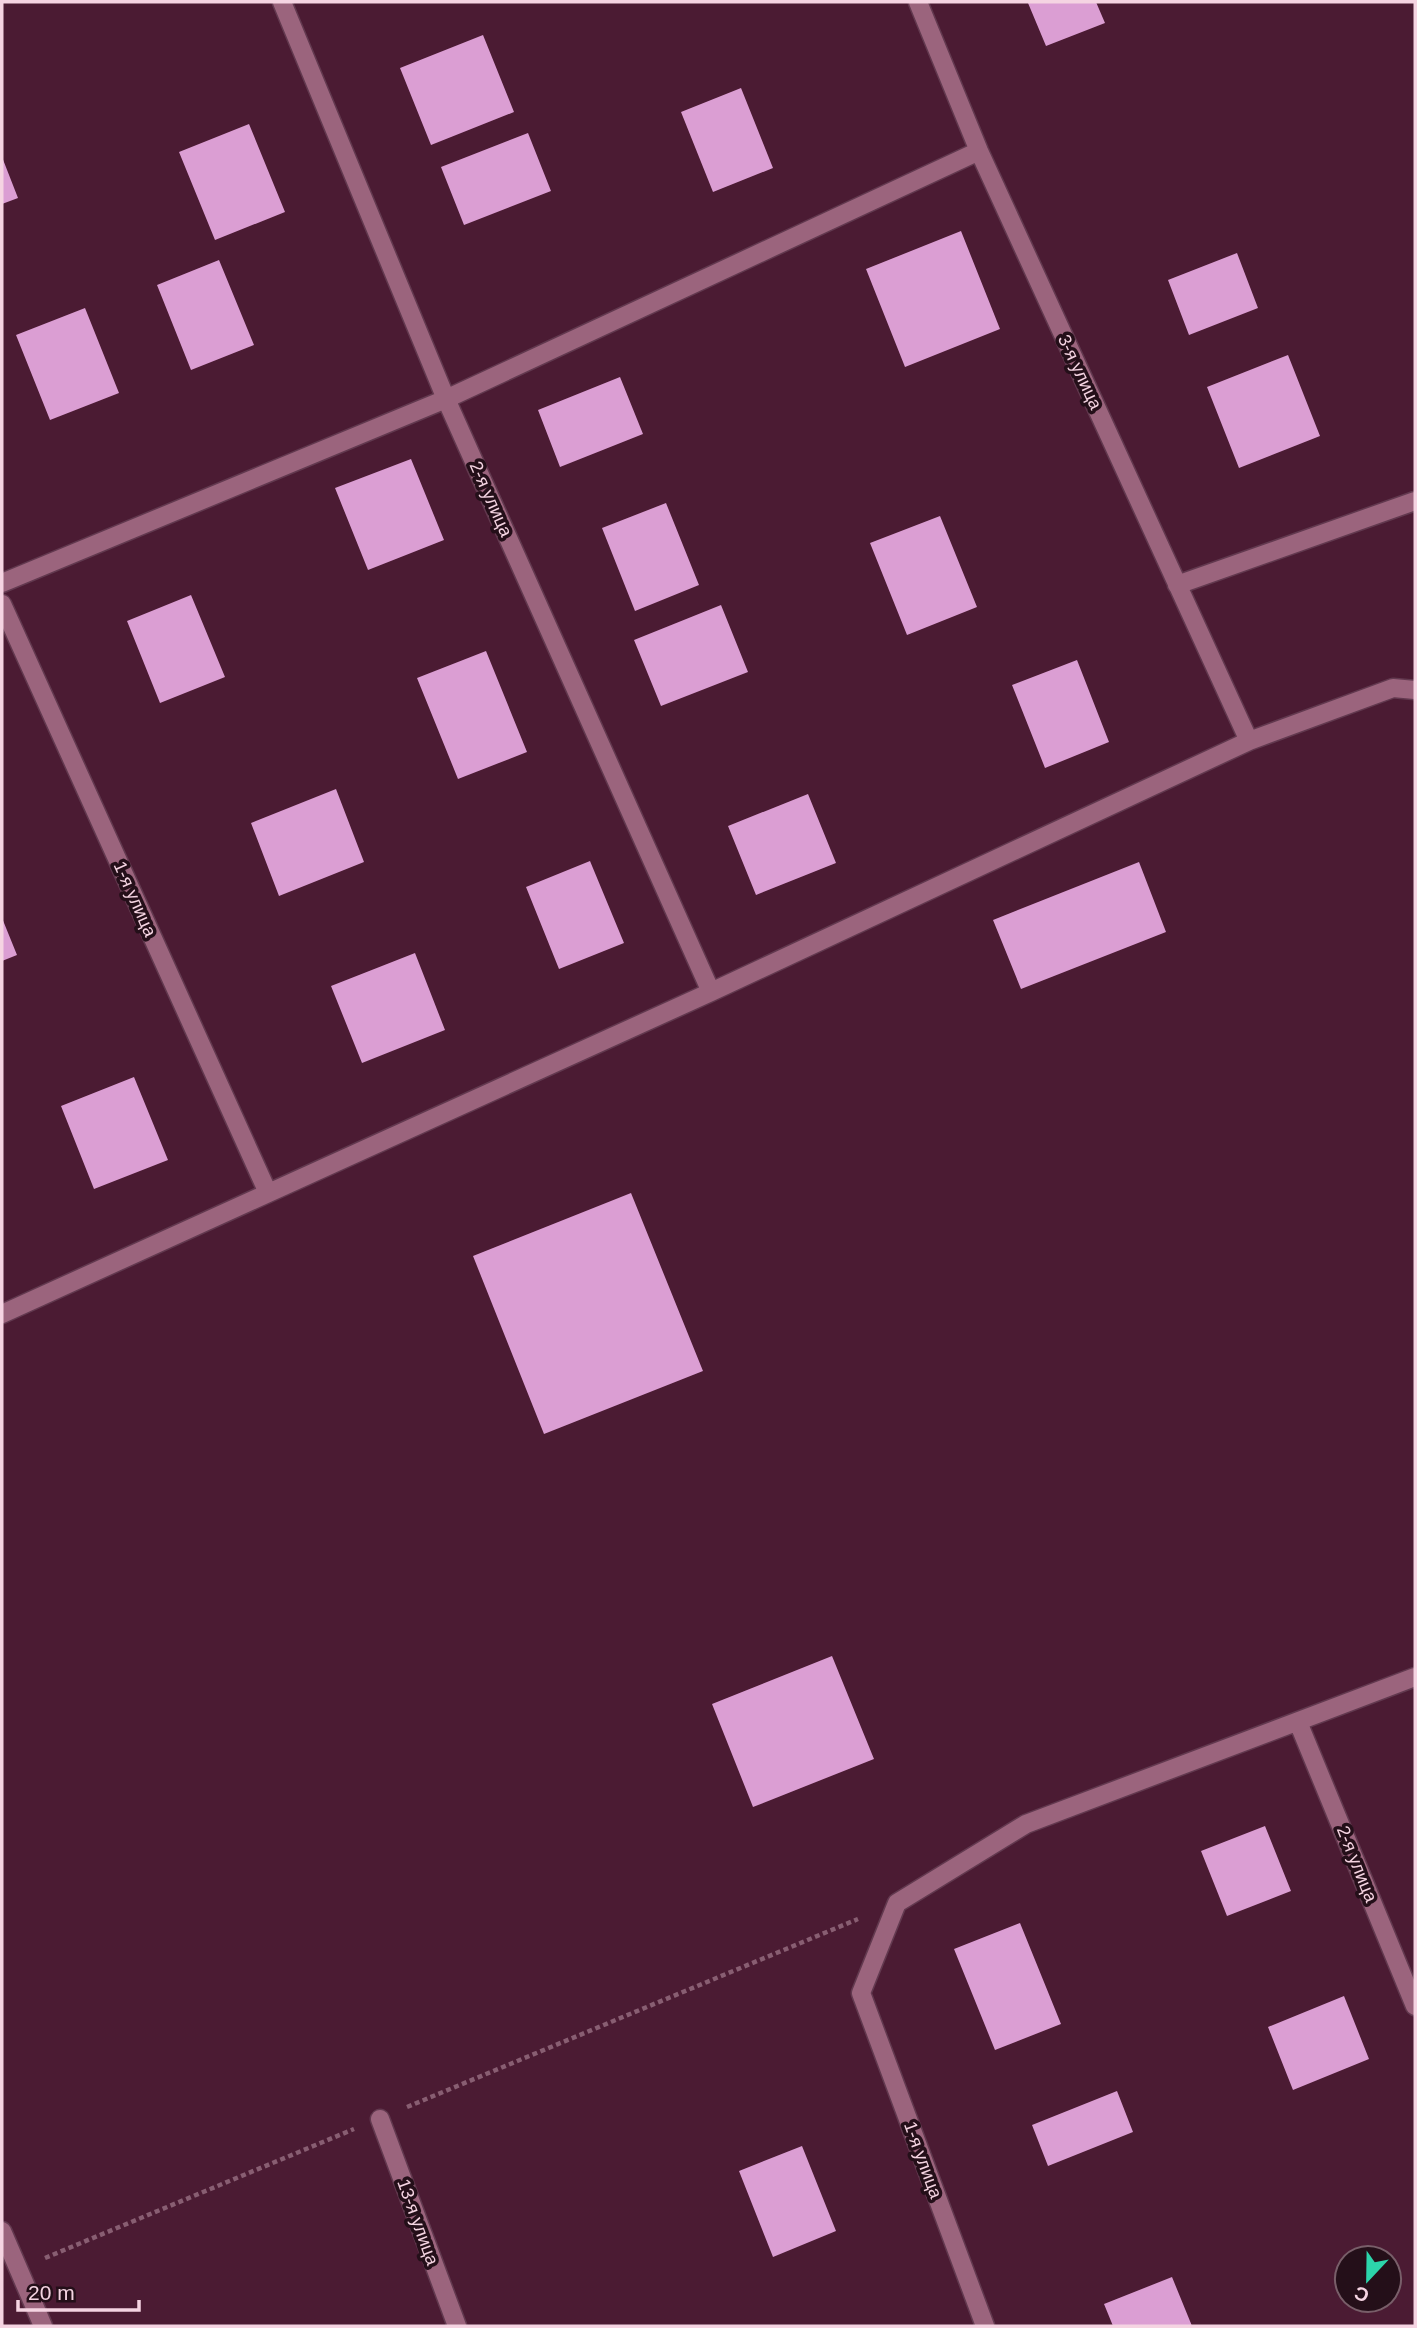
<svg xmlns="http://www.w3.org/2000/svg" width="1417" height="2328" font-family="Helvetica,sans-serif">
	<rect width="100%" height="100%" fill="#4b1b33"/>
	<path fill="#db9ed3" d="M1030,2H1096L1105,23L1046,46L1028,3Z
		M483,35L514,112L431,145L400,68Z
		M741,88L773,168L713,192L681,112Z
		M249,124L285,212L215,240L179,152Z
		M528,133L551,191L464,225L441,167Z
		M2,157L18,198L2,204Z
		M961,231L1000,329L905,367L866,269Z
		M1237,253L1258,308L1189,335L1168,280Z
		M219,260L254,345L191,370L157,285Z
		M85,308L119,393L50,420L16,335Z
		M1288,355L1320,436L1239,468L1207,387Z
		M620,377L643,434L560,467L538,410Z
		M411,459L444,540L368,570L335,488Z
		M666,503L699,585L635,611L602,528Z
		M940,516L977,607L907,635L870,543Z
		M191,595L225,677L160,703L127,621Z
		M721,605L748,672L661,706L634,640Z
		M486,651L527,752L458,779L417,678Z
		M1077,660L1109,742L1045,768L1012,685Z
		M336,789L364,862L279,896L251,823Z
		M808,794L836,863L756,895L728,826Z
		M590,861L624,943L559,969L526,887Z
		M1139,862L1166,932L1021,989L993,920Z
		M2,918L17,955L2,961Z
		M415,953L445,1030L362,1063L331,986Z
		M134,1077L168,1160L94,1189L61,1106Z
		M631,1193L703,1371L544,1434L473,1256Z
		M832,1656L874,1759L753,1807L712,1704Z
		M1265,1826L1291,1891L1227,1916L1201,1851Z
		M1020,1923L1061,2024L995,2050L954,1949Z
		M1344,1996L1369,2059L1293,2090L1268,2027Z
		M1117,2091L1133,2132L1048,2166L1032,2125Z
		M802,2146L836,2231L773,2257L739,2171Z
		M1172,2277L1192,2326H1113L1104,2304Z"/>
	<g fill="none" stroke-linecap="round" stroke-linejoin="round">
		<g stroke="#62394f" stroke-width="21">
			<path id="minor" d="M282,2L446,399L711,992
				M918,2L979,151L1249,741
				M2,583L446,399L979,151
				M1177,585L1415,501
				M2,604L268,1193
				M2,1314L711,992L1249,741L1393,688L1415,690
				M1298,1722L1415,2006
				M380,2119L457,2326
				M985,2326L861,1993L897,1903L1026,1824L1415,1677"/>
		</g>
		<g stroke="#62394f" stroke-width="21">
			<path id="tertiary" d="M2,2231L43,2326"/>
		</g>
		<path stroke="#885e72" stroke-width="4.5" stroke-dasharray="5 3.5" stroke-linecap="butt" d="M407,2107L858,1919
			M45,2258L354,2129"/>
		<use href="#minor" stroke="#9b647d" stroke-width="18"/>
		<use href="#tertiary" stroke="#9b647d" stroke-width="18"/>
	</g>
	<g text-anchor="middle" stroke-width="7" stroke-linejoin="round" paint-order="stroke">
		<g font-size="18" fill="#f5d4e2" stroke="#240f19">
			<text transform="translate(1080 372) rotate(65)" y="6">3-я улица</text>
			<text transform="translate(491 499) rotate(66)" y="6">2-я улица</text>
			<text transform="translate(135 899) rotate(66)" y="6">1-я улица</text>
			<text transform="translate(1357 1864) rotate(68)" y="6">2-я улица</text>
			<text transform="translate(923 2160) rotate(70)" y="6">1-я улица</text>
			<text transform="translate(418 2222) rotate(70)" y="6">13-я улица</text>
		</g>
	</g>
	<rect width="1417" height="2328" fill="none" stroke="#f5d4e2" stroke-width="7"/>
	<g transform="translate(1368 2279) rotate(202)"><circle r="33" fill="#240f19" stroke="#785e69" stroke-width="2"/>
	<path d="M0-5L12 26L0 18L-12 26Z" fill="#2cd5ab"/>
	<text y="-10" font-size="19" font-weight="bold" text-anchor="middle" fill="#f5d4e2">С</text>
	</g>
	<path d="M18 2300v10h121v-10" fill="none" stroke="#f5d4e2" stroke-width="3.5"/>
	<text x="28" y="2300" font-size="21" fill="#f5d4e2" stroke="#240f19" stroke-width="5" paint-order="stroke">20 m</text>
</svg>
